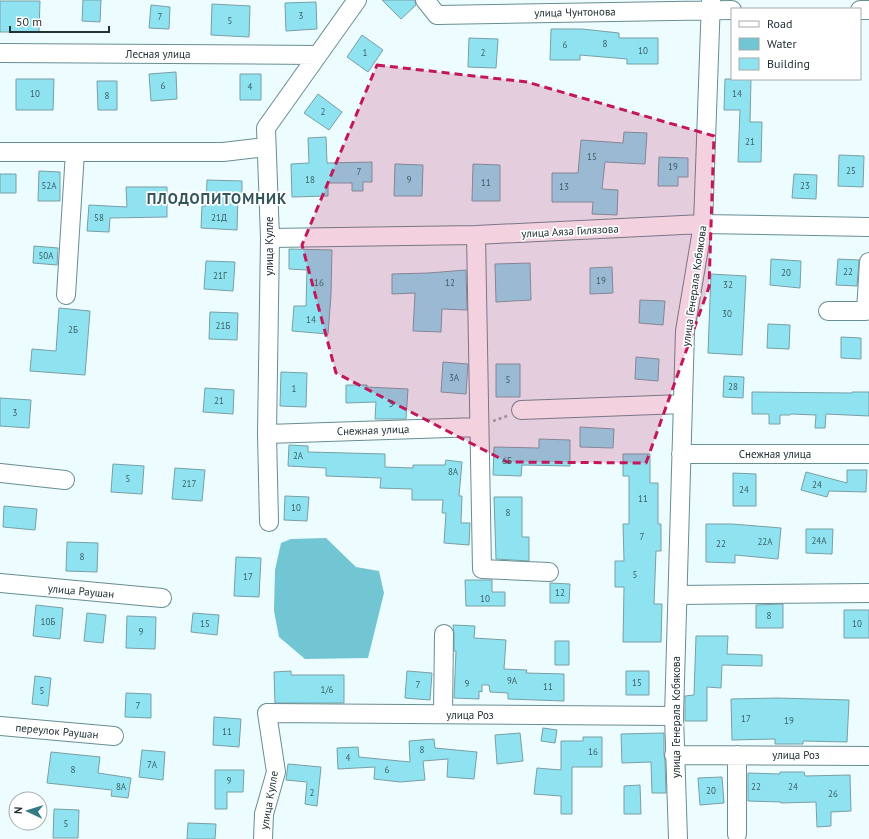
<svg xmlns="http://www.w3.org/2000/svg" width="869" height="839" font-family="'PT Sans',sans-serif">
	<rect width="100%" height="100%" fill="#edfcff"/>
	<path fill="#72c5d3" d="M326,538L356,567L379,571L384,593L368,658L305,659L279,637L274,611L275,570L281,543L291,539Z"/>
	<path fill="#8fe3f1" stroke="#799fa5" d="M83,0H101L100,22L82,21Z
		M382,0H415L416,5L401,19Z
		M0,1H40L39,32H0Z
		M316,2L317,29L286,31L285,3Z
		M212,4L250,6L249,37L211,35Z
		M151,5L170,7L169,29L149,28Z
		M551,29H582L619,33V38H658V64H627V59L580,55V60H550Z
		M362,35L383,50L368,72L347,57Z
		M469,38L498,39L496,68L468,67Z
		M176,72L177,99L151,101L149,74Z
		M240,74H261V100H240Z
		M16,79H54L53,110H16Z
		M725,79H751L750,122H762L761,162H738L740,110H724Z
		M97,81H117V110H98Z
		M318,94L342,112L329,130L304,113Z
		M624,132L647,133L645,164L605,162L602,189L618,190L617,215L592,214L593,202H552V173H578L581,140L623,143Z
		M326,137L327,163L372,162V182H363V191H352V183H328V196L292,197L291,164L309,163L308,138Z
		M839,155L864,156L863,187L838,186Z
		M659,157L688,158V177H678V186H658Z
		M395,164L423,165L422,196H394Z
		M473,164L500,165V201H472Z
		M39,171L60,172V201H38Z
		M0,174H16V193H0Z
		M794,174L817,175L816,199L792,198Z
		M207,180L242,181V195H238L237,230L201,228L202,206H206Z
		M126,187H167V217L110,218L109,232L87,231L89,205L127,207Z
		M34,246L58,248L57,265L33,263Z
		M289,249L332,250L331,295L328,334L292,331L294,306H306L307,270L289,269Z
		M771,259L801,261L800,288L770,285Z
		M838,259L859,260L857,286L836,285Z
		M206,261L235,262L233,291L204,289Z
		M530,263L531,300L496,302L495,264Z
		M612,267L613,293L590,294V268Z
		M466,270L467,310L442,309L441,332L413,331L415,293L392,294V274L428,273Z
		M711,274L746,276L742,355L708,353Z
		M640,300L665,301L663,325L639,323Z
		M59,308L90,311L85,375L30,371L32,349L56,351Z
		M210,312L238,313L237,340L209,339Z
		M768,324L790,325L789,349L767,348Z
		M841,337L861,338V359L841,358Z
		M636,357L659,359L658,381L635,379Z
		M443,362L468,364L466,394L441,392Z
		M496,364H520V397H496Z
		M281,372L307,373L306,407L280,406Z
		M724,376L744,377L743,398L723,397Z
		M346,385H367V387L408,389L406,419H375L376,402L346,403Z
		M205,388L234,390L233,414L203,412Z
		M752,392L852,393V392H869V416L826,414L825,428H815L816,415L791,414L790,415H780V424H769V414H752Z
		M0,398L31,400L29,428L0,426Z
		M580,427L614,429L613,448L580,447Z
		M539,439L570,440V466L522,465L521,476L493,475L494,447L539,448Z
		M289,445L308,446V452L385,454V467L413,468V465H445L446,460L462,462L459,496H462L461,523H470L469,545L444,543L446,513H442L443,500H412V489L380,488L381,478L326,476V468L288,466Z
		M623,454H650V483H658V524H661V551H656L654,604H662L661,642H623L624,587H615V561H624L623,524H629V476H623Z
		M113,464L144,466L142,494L111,492Z
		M175,468L205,470L202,501L172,499Z
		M847,470H867L866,492L829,491L827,497L801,490L806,472L847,483Z
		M733,473L756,474V506H733Z
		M285,496L309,497L307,521L284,520Z
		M494,497H522V537H529V561L496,559Z
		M4,506L37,509L35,530L3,527Z
		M706,524H732L781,528L778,559L735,555V563L706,562Z
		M806,529H833L832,554L806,553Z
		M67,542L98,543L97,572L66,571Z
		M236,557L261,558L259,597L234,596Z
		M465,580H492V592H505V606H466Z
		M550,583L570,584L569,603H550Z
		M783,604V628H756V605Z
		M36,605L63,608L60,639L33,636Z
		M844,610H869V638H844Z
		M87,613L106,615L103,643L84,641Z
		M193,613L219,615L217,635L191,632Z
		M127,616L156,617L155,649L126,648Z
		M453,625L475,626L474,638L506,640L504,669L527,670L526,673L564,674V701L508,699V693L490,692L489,685H482V692L479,691V699L454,698L456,651H454V634Z
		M696,636H728L727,654L762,655V666L722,665L721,688L707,687V721H685V696L694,695Z
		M555,641H569V665H555Z
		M291,671V675H344V703H275L274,672Z
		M407,671L432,673L430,700L405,698Z
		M626,671H649V695H626Z
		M35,676L51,678L48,706L32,704Z
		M126,693L151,694V718L125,717Z
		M777,698L849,700L847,742L803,741V744H775V739L732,740L731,699Z
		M214,717L241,719L239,747L213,745Z
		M543,728L557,730L555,743L541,741Z
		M520,733L523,761L497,764L495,735Z
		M664,733V755L665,760L666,793H652L651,762L622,763L621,734Z
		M583,737H602V767H572V814H561V796L534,794L537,768L561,770V741H583Z
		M434,739L435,748L477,752L474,779L447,777L448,759L423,761L425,780L400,782L374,779L375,767L338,769L337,748L358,747L359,757L410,762L409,741Z
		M142,750L165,752L163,780L139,777Z
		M51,752L100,757L98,773L131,778L128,798L111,796L112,790L47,783Z
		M288,764L321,767L317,806L305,804L307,782L286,780Z
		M215,770H244L243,792H227V809H215Z
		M780,772H804L805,776L850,775L851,811L831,812V826L817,827L816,802L781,803V802L748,801V773L780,774Z
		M722,777L724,803L700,805L698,778Z
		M640,785L641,814H624V786Z
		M54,809L79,810L78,838H53Z
		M188,823L216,824L215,839H187Z"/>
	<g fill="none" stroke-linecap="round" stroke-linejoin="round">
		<g stroke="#688d93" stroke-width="20">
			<path id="minor" d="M425,0L437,15L732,10
				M860,10H869
				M0,53L317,55
				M0,152H223L266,147
				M476,235L482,569L549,572
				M270,238L476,235L703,224L869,227
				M66,295L75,152
				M828,311H866L869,262
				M521,410L683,404
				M267,434L479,427
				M681,454H869
				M0,473L65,480
				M269,522L267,434L270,238L266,128L357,0
				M0,583L162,598
				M678,595L869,593
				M443,714L444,634
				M0,726L114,736
				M674,755L869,756
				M737,755V834
				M263,839L264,814L276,772L267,713L674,716
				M678,839L674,716L685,331L703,224L711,0"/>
		</g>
		<path stroke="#9baaad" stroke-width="2.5" stroke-dasharray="3 3" stroke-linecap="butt" d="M493,421L507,416"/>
		<use href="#minor" stroke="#fff" stroke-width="18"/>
	</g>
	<path fill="#c2185b" fill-opacity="0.2" stroke="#c2185b" stroke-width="3" stroke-dasharray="8 5" stroke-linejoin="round" d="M377,65L527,82L714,136L709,287L646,463L507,462L336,373L302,245Z"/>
	<g text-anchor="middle" stroke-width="3.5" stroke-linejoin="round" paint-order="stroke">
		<g font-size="9" fill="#3c5d62">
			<text x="301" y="19">3</text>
			<text x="160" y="20">7</text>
			<text x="230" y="24">5</text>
			<text x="605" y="47">8</text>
			<text x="565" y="48">6</text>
			<text x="643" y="54">10</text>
			<text x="365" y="56">1</text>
			<text x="483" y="56">2</text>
			<text x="163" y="89">6</text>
			<text x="250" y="90">4</text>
			<text x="35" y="97">10</text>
			<text x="737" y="97">14</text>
			<text x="107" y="99">8</text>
			<text x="323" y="115">2</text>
			<text x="750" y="145">21</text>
			<text x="592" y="160">15</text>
			<text x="673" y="170">19</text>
			<text x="851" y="174">25</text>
			<text x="359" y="175">7</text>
			<text x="310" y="183">18</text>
			<text x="409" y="183">9</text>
			<text x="486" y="186">11</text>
			<text x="49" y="189">52А</text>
			<text x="805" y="189">23</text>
			<text x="564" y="190">13</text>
			<text x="99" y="221">58</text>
			<text x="219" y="221">21Д</text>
			<text x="46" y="259">50А</text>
			<text x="848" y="275">22</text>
			<text x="786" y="276">20</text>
			<text x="220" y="279">21Г</text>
			<text x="601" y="284">19</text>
			<text x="319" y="286">16</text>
			<text x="450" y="286">12</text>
			<text x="728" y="288">32</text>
			<text x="727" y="317">30</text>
			<text x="311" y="323">14</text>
			<text x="223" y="329">21Б</text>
			<text x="73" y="333">2Б</text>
			<text x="454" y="381">3А</text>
			<text x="508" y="383">5</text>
			<text x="733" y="390">28</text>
			<text x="294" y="392">1</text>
			<text x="219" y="404">21</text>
			<text x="391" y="407">3</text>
			<text x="15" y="416">3</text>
			<text x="298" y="459">2А</text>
			<text x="507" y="464">6Б</text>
			<text x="453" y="475">8А</text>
			<text x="128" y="482">5</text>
			<text x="189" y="487">217</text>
			<text x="817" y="488">24</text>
			<text x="744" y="493">24</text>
			<text x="643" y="502">11</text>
			<text x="296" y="511">10</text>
			<text x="508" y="516">8</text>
			<text x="642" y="540">7</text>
			<text x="819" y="544">24А</text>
			<text x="765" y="545">22А</text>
			<text x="721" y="547">22</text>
			<text x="82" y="560">8</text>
			<text x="635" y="578">5</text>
			<text x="248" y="580">17</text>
			<text x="560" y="596">12</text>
			<text x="485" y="602">10</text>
			<text x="769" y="619">8</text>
			<text x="48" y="625">10Б</text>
			<text x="205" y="627">15</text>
			<text x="857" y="627">10</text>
			<text x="141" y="635">9</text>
			<text x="512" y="684">9А</text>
			<text x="637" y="686">15</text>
			<text x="467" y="687">9</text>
			<text x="418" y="688">7</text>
			<text x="548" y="690">11</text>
			<text x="327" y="693">1/6</text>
			<text x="42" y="694">5</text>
			<text x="138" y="709">7</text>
			<text x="746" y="722">17</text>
			<text x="789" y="724">19</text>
			<text x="227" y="735">11</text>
			<text x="422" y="753">8</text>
			<text x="593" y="755">16</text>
			<text x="348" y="761">4</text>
			<text x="152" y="768">7А</text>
			<text x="73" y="773">8</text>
			<text x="387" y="773">6</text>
			<text x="229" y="784">9</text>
			<text x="121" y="790">8А</text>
			<text x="756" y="790">22</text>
			<text x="793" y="790">24</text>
			<text x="711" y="794">20</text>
			<text x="312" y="796">2</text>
			<text x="833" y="797">26</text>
			<text x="66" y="827">5</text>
		</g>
		<g font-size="11" fill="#213033" stroke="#fff">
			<text transform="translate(575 12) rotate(-1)" y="4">улица Чунтонова</text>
			<text x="158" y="58">Лесная улица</text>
			<text transform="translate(570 231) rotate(-3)" y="4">улица Аяза Гилязова</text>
			<text transform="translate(269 246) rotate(-90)" y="4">улица Кулле</text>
			<text transform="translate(694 286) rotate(-82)" y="4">улица Генерала Кобякова</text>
			<text transform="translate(373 430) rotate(-2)" y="4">Снежная улица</text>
			<text x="775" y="458">Снежная улица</text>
			<text transform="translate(81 591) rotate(5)" y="4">улица Раушан</text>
			<text x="470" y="719">улица Роз</text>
			<text transform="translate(676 717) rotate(-90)" y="4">улица Генерала Кобякова</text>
			<text transform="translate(57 731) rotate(5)" y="4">переулок Раушан</text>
			<text x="796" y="759">улица Роз</text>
			<text transform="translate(269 800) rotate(-80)" y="4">улица Кулле</text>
		</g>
		<g font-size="15" font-weight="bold" letter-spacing="1" fill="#32565c" stroke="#fff">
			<text x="217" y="204">ПЛОДОПИТОМНИК</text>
		</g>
	</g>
	<rect x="731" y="8" width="130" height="72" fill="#ffffff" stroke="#a6acad"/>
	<rect x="739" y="21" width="20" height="6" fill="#ffffff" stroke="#a6acad"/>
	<text x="767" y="28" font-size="12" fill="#213033">Road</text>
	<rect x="739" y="38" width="20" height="12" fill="#72c5d3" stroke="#a6acad"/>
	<text x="767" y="48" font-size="12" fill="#213033">Water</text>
	<rect x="739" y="58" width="20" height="12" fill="#8fe3f1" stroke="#a6acad"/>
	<text x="767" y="68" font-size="12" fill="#213033">Building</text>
	<g transform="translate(28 811) rotate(274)"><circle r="19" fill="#ffffff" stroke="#a6acad"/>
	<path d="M0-3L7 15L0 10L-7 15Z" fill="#337a85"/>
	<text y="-6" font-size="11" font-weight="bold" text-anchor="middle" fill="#213033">N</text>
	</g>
	<path d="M10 26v6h99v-6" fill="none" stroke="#213033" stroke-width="2"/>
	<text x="16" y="26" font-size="12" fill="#213033" stroke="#ffffff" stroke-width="3" paint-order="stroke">50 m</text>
</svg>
